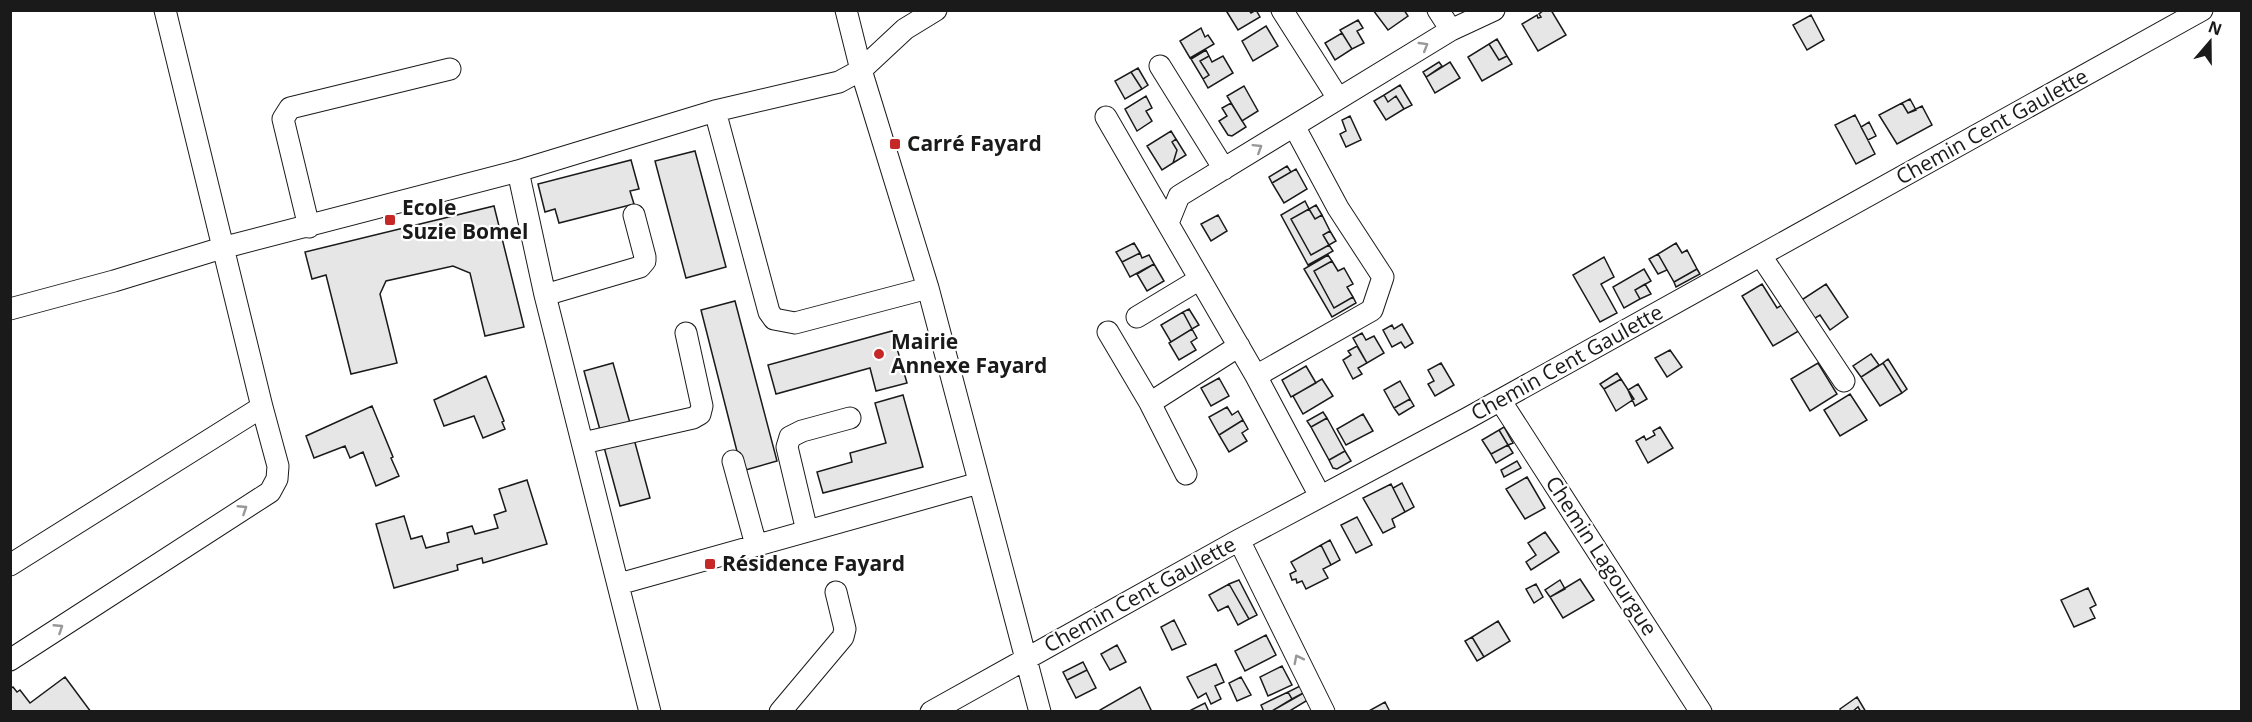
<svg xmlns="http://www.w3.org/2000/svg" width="2252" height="722" font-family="'Open Sans',sans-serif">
	<rect width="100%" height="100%" fill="#fff"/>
	<path fill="#e6e6e6" stroke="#1a1a1a" stroke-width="1.5" d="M1229,10H1249L1251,13L1256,10L1260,17L1238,30L1227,12Z
		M1373,10H1404L1408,16L1388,30Z
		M1544,10H1551L1566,35L1538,51L1522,24L1537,15L1538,18L1541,17L1539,14Z
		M1811,15L1824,40L1807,50L1793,25Z
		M1358,20L1363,28L1357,31L1364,43L1352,49L1340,30Z
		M1266,26L1278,46L1253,61L1242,41Z
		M1201,28L1205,37L1208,35L1214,44L1190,58L1180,41Z
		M1342,33L1352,49L1335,60L1325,43Z
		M1497,39L1507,56L1499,60L1489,44Z
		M1489,44L1499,60L1507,56L1512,64L1482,81L1468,57Z
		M1206,50L1209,56L1200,61L1209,75L1203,79L1191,59Z
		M1209,56L1212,62L1223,56L1233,73L1208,88L1203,79L1209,75L1200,61Z
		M1439,62L1442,66L1426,77L1423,72Z
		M1450,62L1460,78L1435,93L1426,77Z
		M1138,68L1148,85L1142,89L1131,72Z
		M1131,72L1142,89L1125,99L1115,81Z
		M1400,85L1412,105L1404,109L1396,96L1388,102L1384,95Z
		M1244,86L1258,111L1242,121L1227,96Z
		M1384,95L1388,102L1396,96L1404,109L1386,120L1374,101Z
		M1146,96L1152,108L1146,111L1152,121L1137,131L1125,109Z
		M1910,99L1916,110L1908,113L1902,103Z
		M1231,103L1246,127L1232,136L1228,135L1219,121L1227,116L1222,108Z
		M1902,103L1908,113L1922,106L1932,125L1897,144L1879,115Z
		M1855,115L1875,154L1856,164L1835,125Z
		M1350,116L1361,140L1346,147L1340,134L1346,131L1342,120Z
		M1869,122L1876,136L1868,140L1861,127Z
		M1171,131L1176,139L1172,142L1177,150L1173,163L1162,170L1147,146Z
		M1176,139L1186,155L1173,163L1177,150L1172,142Z
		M695,151L726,267L686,278L655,161Z
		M631,160L639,189L630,191L634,204L559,223L555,209L545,212L538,184Z
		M1287,166L1291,172L1272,183L1269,177Z
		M1296,169L1307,189L1284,203L1272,183Z
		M1305,201L1309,209L1291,219L1311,255L1329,245L1333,251L1308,265L1281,215Z
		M1316,205L1322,215L1315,219L1309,209Z
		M494,206L524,327L485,336L470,273L453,266L386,281L380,294L397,363L351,374L326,275L312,279L305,252Z
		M1309,209L1315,219L1322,215L1330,231L1323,235L1329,245L1311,255L1291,219Z
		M1218,215L1227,231L1211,241L1201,224Z
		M1330,231L1336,241L1329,245L1323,235Z
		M1134,243L1140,253L1122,262L1116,252Z
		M1676,243L1682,253L1687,250L1697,269L1674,282L1658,254Z
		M1140,253L1142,258L1149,255L1154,264L1130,277L1122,262Z
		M1658,254L1667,270L1658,274L1649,259Z
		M1328,255L1332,261L1314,271L1334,308L1353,297L1356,303L1332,317L1304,269Z
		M1604,257L1614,277L1601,284L1617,313L1600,322L1573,275Z
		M1332,261L1338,271L1344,268L1353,284L1347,287L1353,297L1334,308L1314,271Z
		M1154,264L1164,281L1147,291L1137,274Z
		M1644,269L1651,281L1635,290L1640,299L1624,308L1613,287Z
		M1697,269L1700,274L1676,287L1674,282Z
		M1645,284L1651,294L1640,299L1635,290Z
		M1762,284L1777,308L1785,303L1802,329L1773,346L1742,296Z
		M1826,284L1848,317L1830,330L1820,315L1812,320L1800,301Z
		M735,301L777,461L742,471L701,310Z
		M1189,309L1199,325L1192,329L1183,312Z
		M1183,312L1192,329L1171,342L1161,325Z
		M1402,324L1413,343L1405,348L1401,342L1392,347L1383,330L1392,325L1394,329Z
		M1192,329L1197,338L1191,342L1196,350L1179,360L1169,343Z
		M892,331L907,383L876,391L870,368L776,394L768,365Z
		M1362,333L1366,340L1374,336L1384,353L1367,363L1353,338Z
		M1357,346L1367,363L1358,368L1362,374L1353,379L1343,360L1351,355L1348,351Z
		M1670,350L1682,367L1667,377L1655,358Z
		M1871,354L1879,365L1861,377L1853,366Z
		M1888,359L1907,389L1902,393L1883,363Z
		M613,363L630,423L600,430L584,371Z
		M1441,363L1454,385L1435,396L1428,384L1434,381L1428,370Z
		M1818,363L1837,394L1810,411L1791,379Z
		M1883,363L1902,393L1880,406L1861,377Z
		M1306,366L1316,383L1291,397L1282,380Z
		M1617,373L1621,379L1604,389L1600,384Z
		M486,376L504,421L502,422L505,429L483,438L474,416L444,426L434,400Z
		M1219,378L1229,396L1211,406L1201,388Z
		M1322,379L1333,396L1303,414L1293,396Z
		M1621,379L1634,399L1616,411L1604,389Z
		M1400,381L1410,399L1394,408L1384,390Z
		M1638,384L1647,399L1635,406L1628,390Z
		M1850,394L1867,420L1840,436L1824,410Z
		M903,395L923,467L823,493L817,472L852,462L850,453L886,443L875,403Z
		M1410,399L1414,406L1399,415L1394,408Z
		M372,406L393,457L391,458L399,476L376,486L363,452L350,458L345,446L314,458L306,436Z
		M1227,407L1232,415L1238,411L1243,420L1219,435L1209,417Z
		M1323,412L1327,418L1311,427L1307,421Z
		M1363,414L1373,431L1346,445L1337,429Z
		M1327,418L1345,451L1329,460L1311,427Z
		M1243,420L1248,429L1242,433L1247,441L1229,452L1219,435Z
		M1504,427L1513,443L1508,445L1499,430Z
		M1660,427L1673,448L1648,463L1636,441L1644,436L1646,440L1655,435L1653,431Z
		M1499,430L1508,445L1491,454L1482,440Z
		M634,439L650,498L620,506L604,447Z
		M1508,445L1513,453L1496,463L1491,454Z
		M1345,451L1351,461L1337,469L1333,468L1329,460Z
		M1517,461L1521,468L1504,477L1501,470Z
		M1527,477L1545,508L1525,519L1506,489Z
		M527,480L547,544L483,563L482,558L457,565L458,570L394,588L376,524L404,516L411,539L422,536L426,548L449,542L447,533L472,526L475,534L498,528L494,515L506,511L499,489Z
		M1402,483L1414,507L1405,512L1393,488Z
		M1391,484L1405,512L1392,519L1395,527L1383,533L1363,498Z
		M1357,517L1372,545L1356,553L1341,525Z
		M1545,532L1559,552L1531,570L1526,562L1536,555L1528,543Z
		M1330,540L1340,560L1331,565L1321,545Z
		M1321,545L1331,565L1323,569L1328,578L1306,589L1302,581L1297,583L1296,579L1292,580L1290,574L1296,571L1291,562Z
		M1580,579L1594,600L1563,618L1550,597Z
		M1239,580L1257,615L1249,619L1229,584Z
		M1560,580L1565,589L1550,597L1545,590Z
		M1229,584L1249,619L1238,625L1228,606L1218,611L1209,595Z
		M1536,584L1543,597L1534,603L1526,589Z
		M2088,588L2096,605L2090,608L2095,618L2074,627L2061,600Z
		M1174,620L1186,644L1172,650L1161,627Z
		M1498,621L1510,641L1484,657L1472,637Z
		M1266,635L1276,655L1245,671L1235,651Z
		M1472,637L1484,657L1477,661L1465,641Z
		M1117,645L1126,662L1110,670L1101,654Z
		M1083,662L1087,670L1067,680L1063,672Z
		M1216,664L1224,682L1215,686L1221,699L1211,704L1206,693L1198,698L1187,677Z
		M1282,666L1292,685L1268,696L1260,677Z
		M1087,670L1096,688L1076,698L1067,680Z
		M65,677L91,712H10V689L13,687L17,692L20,690L30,703Z
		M1241,677L1251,695L1237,701L1229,683Z
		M1304,684L1307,691L1292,699L1288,692Z
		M1140,687L1152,712H1101L1100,710Z
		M1307,691L1311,698L1288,712H1270Z
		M1288,692L1292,699L1270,712H1264L1261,705Z
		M1857,697L1866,712H1861L1858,707L1852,712H1841L1840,709Z
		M1385,702L1390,712H1367Z
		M1205,703L1209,712H1192L1191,710Z"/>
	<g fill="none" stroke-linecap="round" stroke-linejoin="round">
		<g stroke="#1a1a1a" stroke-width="23">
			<path id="minor" d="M846,10L861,70L928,288L1040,712
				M1282,10L1338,98
				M1438,10L1451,30
				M1160,66L1224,169
				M715,111L769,312L774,319L795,323L928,288
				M1106,117L1256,376L1320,496
				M518,171L545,295L650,712
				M1168,223L1179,196L1451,30L1494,10
				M309,227L283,119L290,108L450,69
				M1761,256L1844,381
				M545,295L640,267L645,261V257L634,215
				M10,309L114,281L222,248L518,171L715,111L839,82L861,70L905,29L936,10
				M1137,317L1200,279
				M1108,332L1150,403L1186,474
				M1256,376L1372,310L1383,277L1338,208L1294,126
				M1500,400L1701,712
				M1150,403L1239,346
				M583,443L693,418L700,414L702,406L686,333
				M733,461L756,545
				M807,531L787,447L790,437L802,431L850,418
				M1239,540L1324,712
				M10,565L262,407L165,10
				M619,584L979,483
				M10,660L270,492L277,479L278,466L262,407
				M780,712L843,637L845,629L836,592
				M931,712L1239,540L1468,418L2202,10"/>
		</g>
		<use href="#minor" stroke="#fff" stroke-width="21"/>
	</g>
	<defs><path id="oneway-chevron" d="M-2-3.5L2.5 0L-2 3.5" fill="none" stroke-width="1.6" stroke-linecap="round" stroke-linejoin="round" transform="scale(1.5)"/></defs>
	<g stroke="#989898">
		<use href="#oneway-chevron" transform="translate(1424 46) rotate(-31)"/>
		<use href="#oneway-chevron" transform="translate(1258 148) rotate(-32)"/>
		<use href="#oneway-chevron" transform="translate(243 509) rotate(-33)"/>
		<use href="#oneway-chevron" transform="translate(59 628) rotate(-33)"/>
		<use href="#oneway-chevron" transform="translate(1298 659) rotate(-117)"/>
	</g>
	<g fill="#c62828" stroke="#fff" stroke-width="2">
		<rect x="889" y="138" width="12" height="12" rx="3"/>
		<rect x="384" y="214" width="12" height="12" rx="3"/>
		<circle cx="879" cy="354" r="6"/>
		<rect x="704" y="558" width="12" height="12" rx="3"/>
	</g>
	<g text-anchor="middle" stroke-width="4.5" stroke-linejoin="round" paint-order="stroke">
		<g font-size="21" fill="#1a1a1a" stroke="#fff">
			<text transform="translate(1992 127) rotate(-29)" y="7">Chemin Cent Gaulette</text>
			<text transform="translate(1567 363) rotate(-29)" y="7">Chemin Cent Gaulette</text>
			<text transform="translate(1601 556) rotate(57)" y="7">Chemin Lagourgue</text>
			<text transform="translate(1140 595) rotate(-29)" y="7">Chemin Cent Gaulette</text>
		</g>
		<g font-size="21" font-weight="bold" fill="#1a1a1a" stroke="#fff" text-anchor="start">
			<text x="907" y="151">Carré Fayard</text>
			<text x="402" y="215">Ecole<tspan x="402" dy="24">Suzie Bomel</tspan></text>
			<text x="891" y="349">Mairie<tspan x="891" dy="24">Annexe Fayard</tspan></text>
			<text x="722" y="571">Résidence Fayard</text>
		</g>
	</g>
	<rect width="2252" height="722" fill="none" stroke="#1a1a1a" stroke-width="24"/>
	<g transform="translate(2210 42) rotate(20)" stroke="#ffffff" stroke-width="4.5" paint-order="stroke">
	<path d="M0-4.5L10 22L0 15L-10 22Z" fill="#1a1a1a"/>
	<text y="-9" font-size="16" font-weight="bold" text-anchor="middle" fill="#1a1a1a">N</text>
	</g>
</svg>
